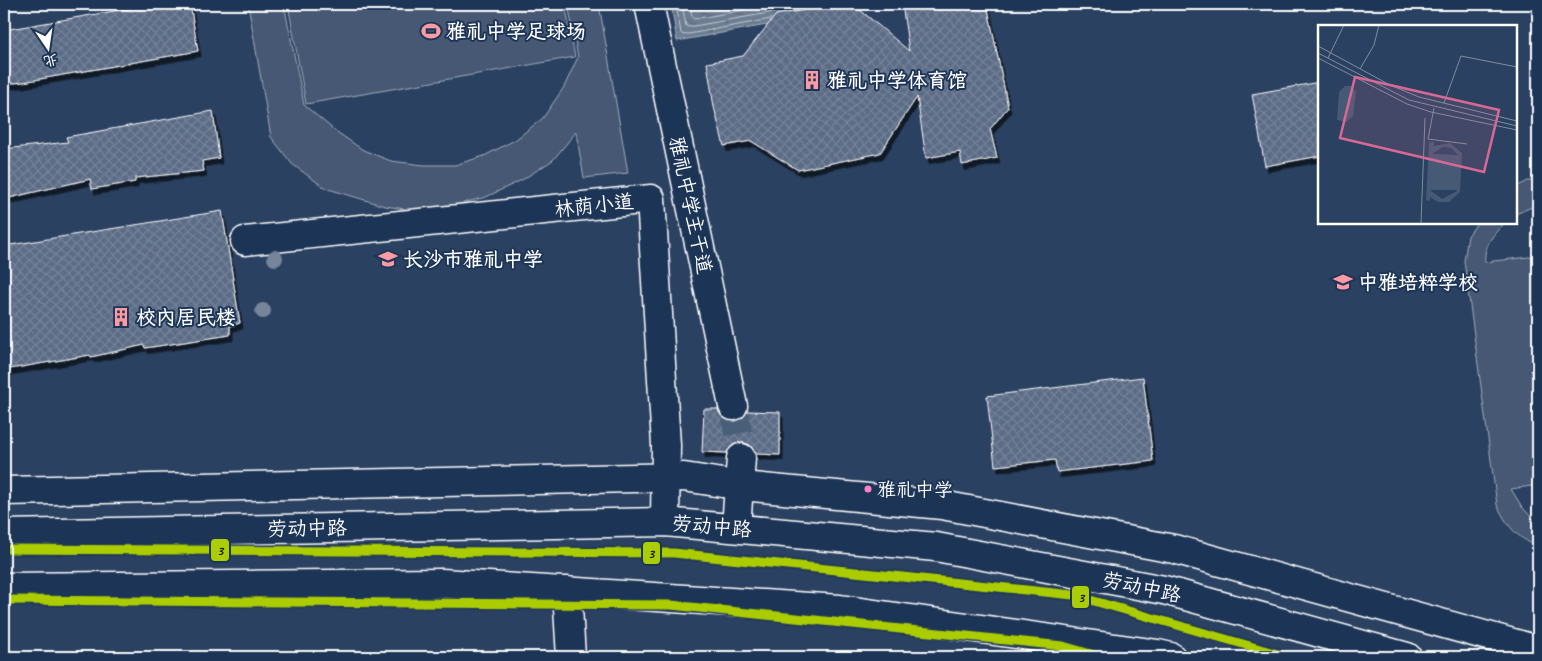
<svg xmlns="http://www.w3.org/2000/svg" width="1542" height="661" font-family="Caveat,'LXGW WenKai TC',sans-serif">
	<defs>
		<pattern id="water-ripples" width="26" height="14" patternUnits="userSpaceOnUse" patternTransform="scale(1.25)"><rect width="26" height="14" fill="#6d7d92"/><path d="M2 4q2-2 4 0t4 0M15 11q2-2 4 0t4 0" fill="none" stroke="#5e6772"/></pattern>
		<pattern id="building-cross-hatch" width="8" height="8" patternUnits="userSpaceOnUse" patternTransform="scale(1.25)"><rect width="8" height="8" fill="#5b6c86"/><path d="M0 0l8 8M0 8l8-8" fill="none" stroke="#748298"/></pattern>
		<filter id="shadow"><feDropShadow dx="3" dy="5.5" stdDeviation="0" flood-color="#0009"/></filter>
	</defs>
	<rect width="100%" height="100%" fill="#2a4161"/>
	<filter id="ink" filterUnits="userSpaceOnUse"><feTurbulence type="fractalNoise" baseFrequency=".02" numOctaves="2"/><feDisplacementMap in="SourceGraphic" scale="10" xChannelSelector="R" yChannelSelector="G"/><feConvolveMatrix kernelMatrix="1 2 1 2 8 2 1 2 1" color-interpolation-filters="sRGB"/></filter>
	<g filter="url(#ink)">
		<path fill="#465975" stroke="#a2acba" d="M248,4H284L304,105L334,130L363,150L391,161L424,165H455L484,156L515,140L543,118L564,87L578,57L568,4H599L628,173L584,178L576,132L553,160L522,180L486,197L455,205L418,211L385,206L325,188L292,164L271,137Z
			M288,4H565L575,57L306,104Z
			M1528,181H1538V207L1534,206L1516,214V187Z
			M1477,223H1505C1494,233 1483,246 1485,262L1538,256V485L1511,489L1522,507L1538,524V547C1515,536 1508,527 1497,505L1464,261L1468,236Z"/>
		<path fill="url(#water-ripples)" stroke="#a7b1be" d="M671,4H885L677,41Z"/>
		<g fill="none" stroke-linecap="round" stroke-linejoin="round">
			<path stroke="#c5cbd3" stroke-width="1" d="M676,4L681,33L683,35L771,19
				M682,4L686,26L688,27L821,4
				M690,4L692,17L694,19L778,4"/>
		</g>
		<path fill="url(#building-cross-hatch)" stroke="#fff" filter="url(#shadow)" d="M155,4H190L198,51L23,82L4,84V30Z
			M839,4H853L909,51L902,4H987L1008,107L990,129L997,158L962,165L960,152L926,158L917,97L880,153L798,170L751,141L724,146L714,107L707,63L743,56L776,15Z
			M1320,82V156L1265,166L1252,94Z
			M213,111L219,158L202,161L204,171L135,178V182L92,189L90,179L9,198L7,183H4V149L68,142L66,137Z
			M222,211L240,323L230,326V335L145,348L144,345L91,357L90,355L4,370V246Z
			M1143,377L1153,461L1057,472L1055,460L995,466L987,396Z
			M704,409H718L722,417L728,421H736L743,418L748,411L780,412V455L756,454L750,445L742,442L734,444L727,453L702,452Z"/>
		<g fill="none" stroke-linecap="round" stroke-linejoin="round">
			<path stroke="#4a5e79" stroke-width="28" stroke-dasharray="28 14" stroke-linecap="butt" d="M733,406L741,446V458"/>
			<g stroke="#fff" stroke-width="31">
				<path id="minor" d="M649,4L733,406
					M245,241L651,199L666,445L665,522
					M4,491L684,477L742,486L942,505L1174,549L1538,650
					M736,528L741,458
					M567,591L571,657"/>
			</g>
			<g stroke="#fff" stroke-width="31">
				<path id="major" d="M4,534L665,522L936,547L1164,590L1407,657
					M4,587L442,583L840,609L1158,654L1171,657"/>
			</g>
			<use href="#minor" stroke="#1d3557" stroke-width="28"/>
			<use href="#major" stroke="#1d3557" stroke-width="28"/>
			<g stroke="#1d3557" stroke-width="12">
				<path id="metro-1" d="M4,549L674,553L1073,595L1288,657
					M4,600L671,605L1063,646L1101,657"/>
			</g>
			<use href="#metro-1" stroke="#abcd03" stroke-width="9"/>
		</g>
		<g fill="#76859a">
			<circle cx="275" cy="258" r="8"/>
			<circle cx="263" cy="311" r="8"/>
		</g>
	</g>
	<defs>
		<g id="stadium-bare" transform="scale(1.5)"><path d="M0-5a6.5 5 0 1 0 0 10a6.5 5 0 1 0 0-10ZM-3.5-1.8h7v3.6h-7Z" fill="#ff9aa2" stroke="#1d3557" stroke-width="2.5" paint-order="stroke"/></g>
		<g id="building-bare" transform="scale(1.5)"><path d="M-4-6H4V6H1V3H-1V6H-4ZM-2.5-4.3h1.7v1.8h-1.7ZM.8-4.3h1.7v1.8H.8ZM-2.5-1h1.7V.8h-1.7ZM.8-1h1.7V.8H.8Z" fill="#ff9aa2" stroke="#1d3557" stroke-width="2.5" paint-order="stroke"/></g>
		<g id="school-bare" transform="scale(1.5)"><path d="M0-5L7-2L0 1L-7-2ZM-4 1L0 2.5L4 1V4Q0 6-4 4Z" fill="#ff9aa2" stroke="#1d3557" stroke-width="2.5" paint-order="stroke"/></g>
	</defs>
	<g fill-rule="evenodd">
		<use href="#stadium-bare" x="431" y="31"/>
		<use href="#building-bare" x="812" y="80"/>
		<use href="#school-bare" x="388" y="259"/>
		<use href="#school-bare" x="1343" y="282"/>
		<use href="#building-bare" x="121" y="317"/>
	</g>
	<circle fill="#ff80c5" stroke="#1d3557" stroke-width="2" cx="868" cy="489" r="4.5"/>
	<g text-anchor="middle" stroke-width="4" stroke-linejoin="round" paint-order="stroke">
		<g font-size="19" fill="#fff" stroke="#1d3557" text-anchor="start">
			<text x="877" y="496">雅礼中学</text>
		</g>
		<g font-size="20" font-weight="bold" fill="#fff" stroke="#1d3557" text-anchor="start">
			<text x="446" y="38">雅礼中学足球场</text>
			<text x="827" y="87">雅礼中学体育馆</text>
			<text x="403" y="266">长沙市雅礼中学</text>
			<text x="1358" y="289">中雅培粹学校</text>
			<text x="136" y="324">校内居民楼</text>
		</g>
		<g font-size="20" fill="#fff" stroke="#1d3557">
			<text transform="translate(594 205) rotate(-6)" y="7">林荫小道</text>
			<text transform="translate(691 205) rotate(78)" y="7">雅礼中学主干道</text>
			<text transform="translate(712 526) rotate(5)" y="7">劳动中路</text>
			<text transform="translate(307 528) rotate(-1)" y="7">劳动中路</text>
			<text transform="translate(1142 587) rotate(12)" y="7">劳动中路</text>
		</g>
	</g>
	<g transform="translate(1318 25)">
		<rect width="199" height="199" fill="#2a4161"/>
		<path d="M27,61H33L38,67L35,91L28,97L19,95L21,67ZM111,117H116V121L132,118L144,128L142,167L131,177H120L112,172V176L108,175ZM125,122L133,123L140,130L114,129ZM112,165H138L139,166L124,174Z" fill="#465975" fill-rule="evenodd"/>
		<path fill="none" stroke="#7f8da0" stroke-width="1" d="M0,21L72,60L101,72L199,96M0,28L91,75L199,101M0,33L89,79L113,87L199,105M10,33L26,0M42,44L56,20L61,0M126,78L143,31L199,42M116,83L110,114L149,119M103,198L107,93"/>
		<path fill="#d76994" fill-opacity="0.15" stroke="#d76994" stroke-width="2.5" d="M37,52L181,85L166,147L22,113Z"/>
		<rect width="199" height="199" fill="none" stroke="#fff" stroke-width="2.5"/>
	</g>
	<g stroke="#1d3557" stroke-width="2">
		<rect x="210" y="538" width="20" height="24" rx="5" fill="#abcd03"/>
		<rect x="642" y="541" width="19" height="24" rx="5" fill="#abcd03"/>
		<rect x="1071" y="585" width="19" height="24" rx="5" fill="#abcd03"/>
	</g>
	<g font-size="14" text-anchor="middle" font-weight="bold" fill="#111">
		<text x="220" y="555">3</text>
		<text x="651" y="558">3</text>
		<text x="1081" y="602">3</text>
	</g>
	<rect width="1542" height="661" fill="none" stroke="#1d3557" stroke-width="20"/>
	<rect x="10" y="10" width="1522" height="641" fill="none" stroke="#fff" stroke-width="2" filter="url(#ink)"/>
	<g transform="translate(48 48) rotate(167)" stroke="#1d3557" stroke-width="4" paint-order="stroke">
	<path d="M0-4L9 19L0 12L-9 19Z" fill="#ffffff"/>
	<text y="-8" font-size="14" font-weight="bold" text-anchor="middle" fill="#ffffff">北</text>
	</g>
</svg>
